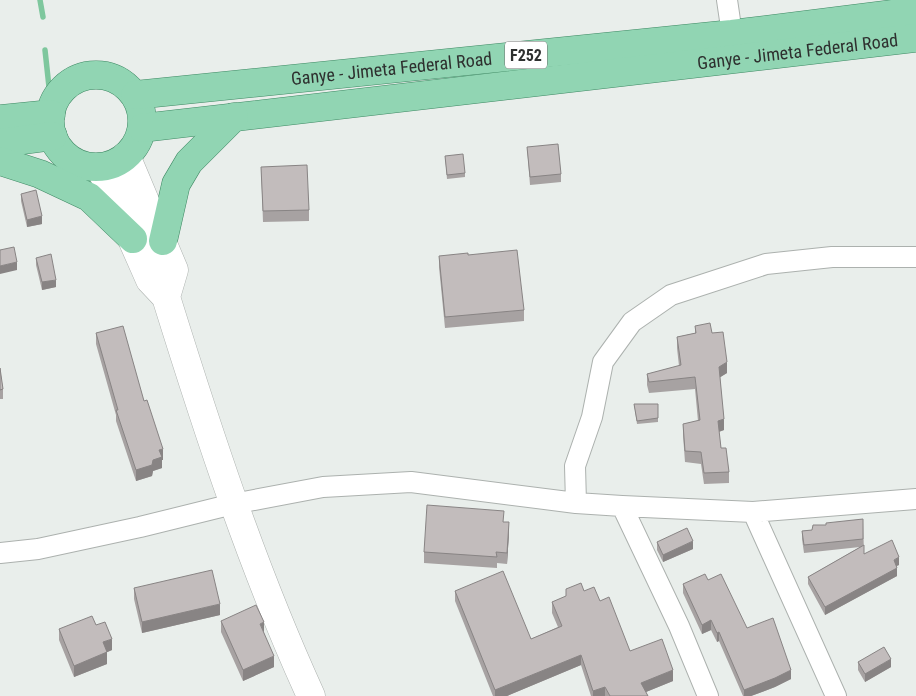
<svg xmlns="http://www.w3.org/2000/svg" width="916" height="696" font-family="'Roboto Condensed',sans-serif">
	<rect width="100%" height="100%" fill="#e9eeeb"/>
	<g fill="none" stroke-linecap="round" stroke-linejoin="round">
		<path stroke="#7ec79d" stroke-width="5.5" d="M40,0L43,17
			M45,50L49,87"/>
		<g stroke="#acb1ae" stroke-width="22">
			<path id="street" d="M727,0L732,34
				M576,503L575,466L592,417L603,362L632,322L671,295L766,264L832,257H916
				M622,506L679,626L708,696
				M753,512L836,696
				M0,553L38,549L140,527L233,504L323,487L411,482L576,503L622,506L753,512L916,499"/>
		</g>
		<g stroke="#acb1ae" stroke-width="29">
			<path id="secondary" d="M126,156L174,270L166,297
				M100,167L150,280L166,297C208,432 252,567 311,696"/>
		</g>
		<g stroke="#3f8964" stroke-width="29">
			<g id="primary">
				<circle cx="96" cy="121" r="46"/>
				<path id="s1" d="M135,95L732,34L916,11"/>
				<path d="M0,119L51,114"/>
				<path id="s2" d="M142,128L916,38"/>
				<path d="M0,143L53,136"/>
				<path d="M0,161L40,174L89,197L133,239"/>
				<path d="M163,241L176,184L189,162L234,117"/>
			</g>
		</g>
		<use href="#street" stroke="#fff" stroke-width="20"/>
		<use href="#secondary" stroke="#fff" stroke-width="28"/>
		<use href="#primary" stroke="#91d5b3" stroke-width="28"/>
	</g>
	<path fill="#a7a2a2" d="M527,147L561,174V182L530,185Z
		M445,156L465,173V177L447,179Z
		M261,167L309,210V221L263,222Z
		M21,194L42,224L27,227L21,201Z
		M468,255L524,310V321L445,328L439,267V256Z
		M36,258L56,287L42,290L36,265Z
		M695,326L712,333L727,373L720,377L724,430L719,432L721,448L729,472V483L704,484L701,464L685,462L683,435V424L698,421L695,389L649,393L647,385V374L679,366L677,348V337L695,333Z
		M96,333L144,401L163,460H162V468L153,471L152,476L136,481L116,421V415L96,344Z
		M0,368L3,389V399H0Z
		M634,404H658V422L637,424Z
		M863,519L864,554L899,565L896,566L897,576L825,615L808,584V577L860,547L804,553L802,539V531L812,530L826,525Z
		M504,522L509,533L507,564L497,563V568L424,563V552Z
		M657,542L693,549L663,562L657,550Z
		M708,580L747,628L791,679L775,687L751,696H743L719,641L717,642L711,630L702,634L683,593V584Z
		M134,588L220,615L142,633L134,599Z
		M455,591L531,639L558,627L552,613V602L584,591L600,601L630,651L673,681L646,692L648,696H591L581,665L507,696H493L455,601Z
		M221,621L264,633L274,667L243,681L221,632Z
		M96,625L112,650L107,652V664L74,677L59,640V629Z
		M858,662L891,667L865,682L858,670Z"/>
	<path fill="#888484" d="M42,216V224L27,227V220Z
		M17,262V270L0,274V266Z
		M56,280V287L42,290V282Z
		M727,362V373L719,378V367Z
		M724,419V430L718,432V421Z
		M163,449V460H162V468L153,471L152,476L136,481V470L153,460L159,450Z
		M509,522V533L507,564V553Z
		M693,541V549L663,562V555Z
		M899,557V565L894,567V560Z
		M897,568V576L825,615V607Z
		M220,604V615L142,633V622Z
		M711,620V630L702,634V625Z
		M264,622V633L260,624Z
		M719,632V641L717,642V633Z
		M112,639V650L103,654V642Z
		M107,652V664L74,677V666Z
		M581,655V665L507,696H495V690Z
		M274,656V667L243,681V670Z
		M891,659V667L865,682V674Z
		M673,670V681L641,694V683Z
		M791,670V679L775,687L751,696H744V690Z
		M605,687V696H593V691Z"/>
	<path fill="#c2bcbc" stroke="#888484" d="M558,144L561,174L530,177L527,147Z
		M463,154L465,173L447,175L445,156Z
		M307,165L309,210L263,211L261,167Z
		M36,190L42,216L27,220L21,194Z
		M14,247L17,262L0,266V250Z
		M517,250L524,310L445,317L439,256L468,253V255Z
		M51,254L56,280L42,282L36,258Z
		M710,323L712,333L723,332L727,362L719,367L724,419L718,421L721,448H726L729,472L704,473L701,452L685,451L683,424L700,420L695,377L649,382L647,374L681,365L677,337L696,333L695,326Z
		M123,326L144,401L147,400L163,449L159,450L162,457L153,460L152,465L136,470L116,410H118L96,333Z
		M0,368L3,389L0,390Z
		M634,404H658V418L637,421Z
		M427,505L504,511L503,522H509L507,553L496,552L497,557L424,552Z
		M863,519V539L804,545L802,531L812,530L813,525H826V523Z
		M687,528L693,541L663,555L657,542Z
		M892,540L899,557L894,560L897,568L825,607L808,577L864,545V554Z
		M212,570L220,604L142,622L134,588Z
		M503,571L531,639L562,626L552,602L566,596V589L581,583L584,591L594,587L600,601L609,597L630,651L662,639L673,670L641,683L648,696H610L605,687L593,691L581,655L495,690L455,591Z
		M705,574L708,580L721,574L747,628L773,618L791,670L775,678L744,690L719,632L717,633L711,620L702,625L683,584Z
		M256,605L264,622L260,624L274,656L243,670L221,621Z
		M92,616L96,625L105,622L112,639L103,642L107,652L74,666L59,629Z
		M884,647L891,659L865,674L858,662Z"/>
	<g text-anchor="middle" stroke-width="4" stroke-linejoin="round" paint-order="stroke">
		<rect fill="#fff" stroke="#6d6e6d" stroke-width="1" x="505" y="41.5" width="42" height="27" rx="4"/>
		<g font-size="16" font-weight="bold" fill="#2e302f">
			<text x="526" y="61">F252</text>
		</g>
		<g font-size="18" fill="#2e302f" stroke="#fff">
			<text dy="6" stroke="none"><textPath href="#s2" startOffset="660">Ganye - Jimeta Federal Road</textPath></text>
			<text dy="6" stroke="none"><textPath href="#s1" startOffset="258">Ganye - Jimeta Federal Road</textPath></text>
		</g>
	</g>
</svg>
